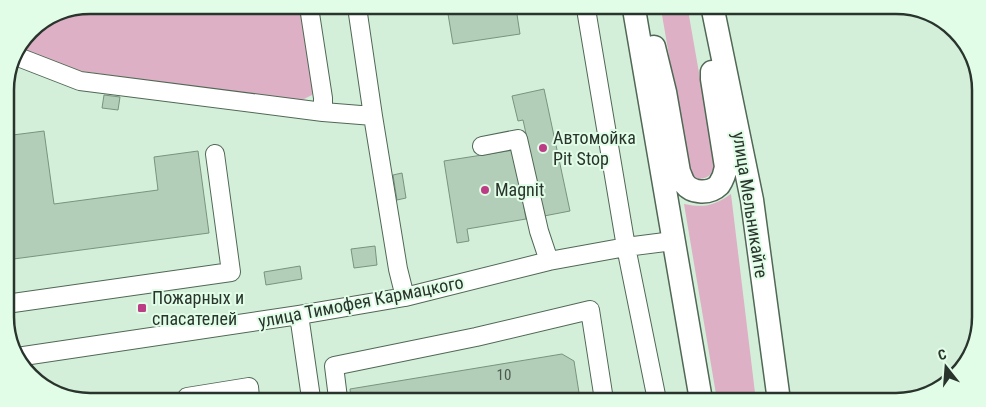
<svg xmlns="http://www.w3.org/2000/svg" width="986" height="407" font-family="'Roboto Condensed',sans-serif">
	<rect width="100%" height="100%" fill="#d4efd9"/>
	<path fill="#ddb0c5" d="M90,5L303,7L315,86L312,95L300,101L58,68L17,48L34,26Z
		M661,9L688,10L715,164C711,175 710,178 698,179L691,174L688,166Z
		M731,194L756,401L717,400L684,204C705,208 713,206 731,194Z"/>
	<path fill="#b2cdb8" stroke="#79937f" d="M447,8H516L520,34L453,44Z
		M544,89L570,211L544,216L523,120L518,121L512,96Z
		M104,95L120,97L118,110L102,108Z
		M44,131L54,204L158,190L154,157L198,151L209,233L6,260L5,136Z
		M514,150L526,219L467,229L469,241L457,243L444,161Z
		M402,173L406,198L397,200L393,175Z
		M375,246L377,265L354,268L351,249Z
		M300,266L302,279L266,285L264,272Z
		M562,354L574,361L580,399L351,398L350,389Z"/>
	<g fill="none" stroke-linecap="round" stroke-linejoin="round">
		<g stroke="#506855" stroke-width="20">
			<path id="minor" d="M309,7L323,98V112
				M357,7L373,116L398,269L405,297
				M586,9L626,247L657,400
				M13,55L80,81L323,112L373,116
				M482,146L518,139L539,231L549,261
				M6,304L231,272L215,154
				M299,315L311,398
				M17,357L299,315L405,297L549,261L626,247L673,241
				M187,397L249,387L250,397
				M338,398L334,366L476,337L590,310L604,400"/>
		</g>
		<g stroke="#506855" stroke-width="25">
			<path id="major" d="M634,9L701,400
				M713,10L752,200L779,401
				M654,47L665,92L679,172C681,176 682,180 684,183C692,194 710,194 719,185C723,179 725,173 726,167L712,79V72"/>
		</g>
		<use href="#minor" stroke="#fff" stroke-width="18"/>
		<use href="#major" stroke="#fff" stroke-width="22"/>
	</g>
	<g fill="#bd3c86" stroke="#e1fde7" stroke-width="2">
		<circle cx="543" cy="148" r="5"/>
		<circle cx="485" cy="190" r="5"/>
		<rect x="137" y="303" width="10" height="10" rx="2.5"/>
	</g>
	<g text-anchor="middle" stroke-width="4" stroke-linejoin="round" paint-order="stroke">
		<g font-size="15" fill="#4b5a4f">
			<text x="504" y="380">10</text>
		</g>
		<g font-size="18" fill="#29342c" stroke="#e1fde7" text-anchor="start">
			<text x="553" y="144">Автомойка<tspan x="553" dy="21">Pit Stop</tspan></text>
			<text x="495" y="196">Magnit</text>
			<text x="152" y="304">Пожарных и<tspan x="152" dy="21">спасателей</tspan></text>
		</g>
		<g font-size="18" fill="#29342c" stroke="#e1fde7">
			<text transform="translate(750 205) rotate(81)" y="6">улица Мельникайте</text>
			<text transform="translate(361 302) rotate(-11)" y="6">улица Тимофея Кармацкого</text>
		</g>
	</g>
	<path d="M0 0H986V407H0ZM90 14H896A76 76 0 0 1 972 90V317A76 76 0 0 1 896 393H90A76 76 0 0 1 14 317V90A76 76 0 0 1 90 14Z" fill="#e1fde7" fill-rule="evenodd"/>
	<path fill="none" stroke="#29342c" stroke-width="2.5" d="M90 14H896A76 76 0 0 1 972 90V317A76 76 0 0 1 896 393H90A76 76 0 0 1 14 317V90A76 76 0 0 1 90 14Z"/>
	<g transform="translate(946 367) rotate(343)" stroke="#e1fde7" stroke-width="4" paint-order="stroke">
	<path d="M0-4L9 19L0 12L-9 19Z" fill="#29342c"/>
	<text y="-8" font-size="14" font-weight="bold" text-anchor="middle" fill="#29342c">С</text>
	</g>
</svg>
